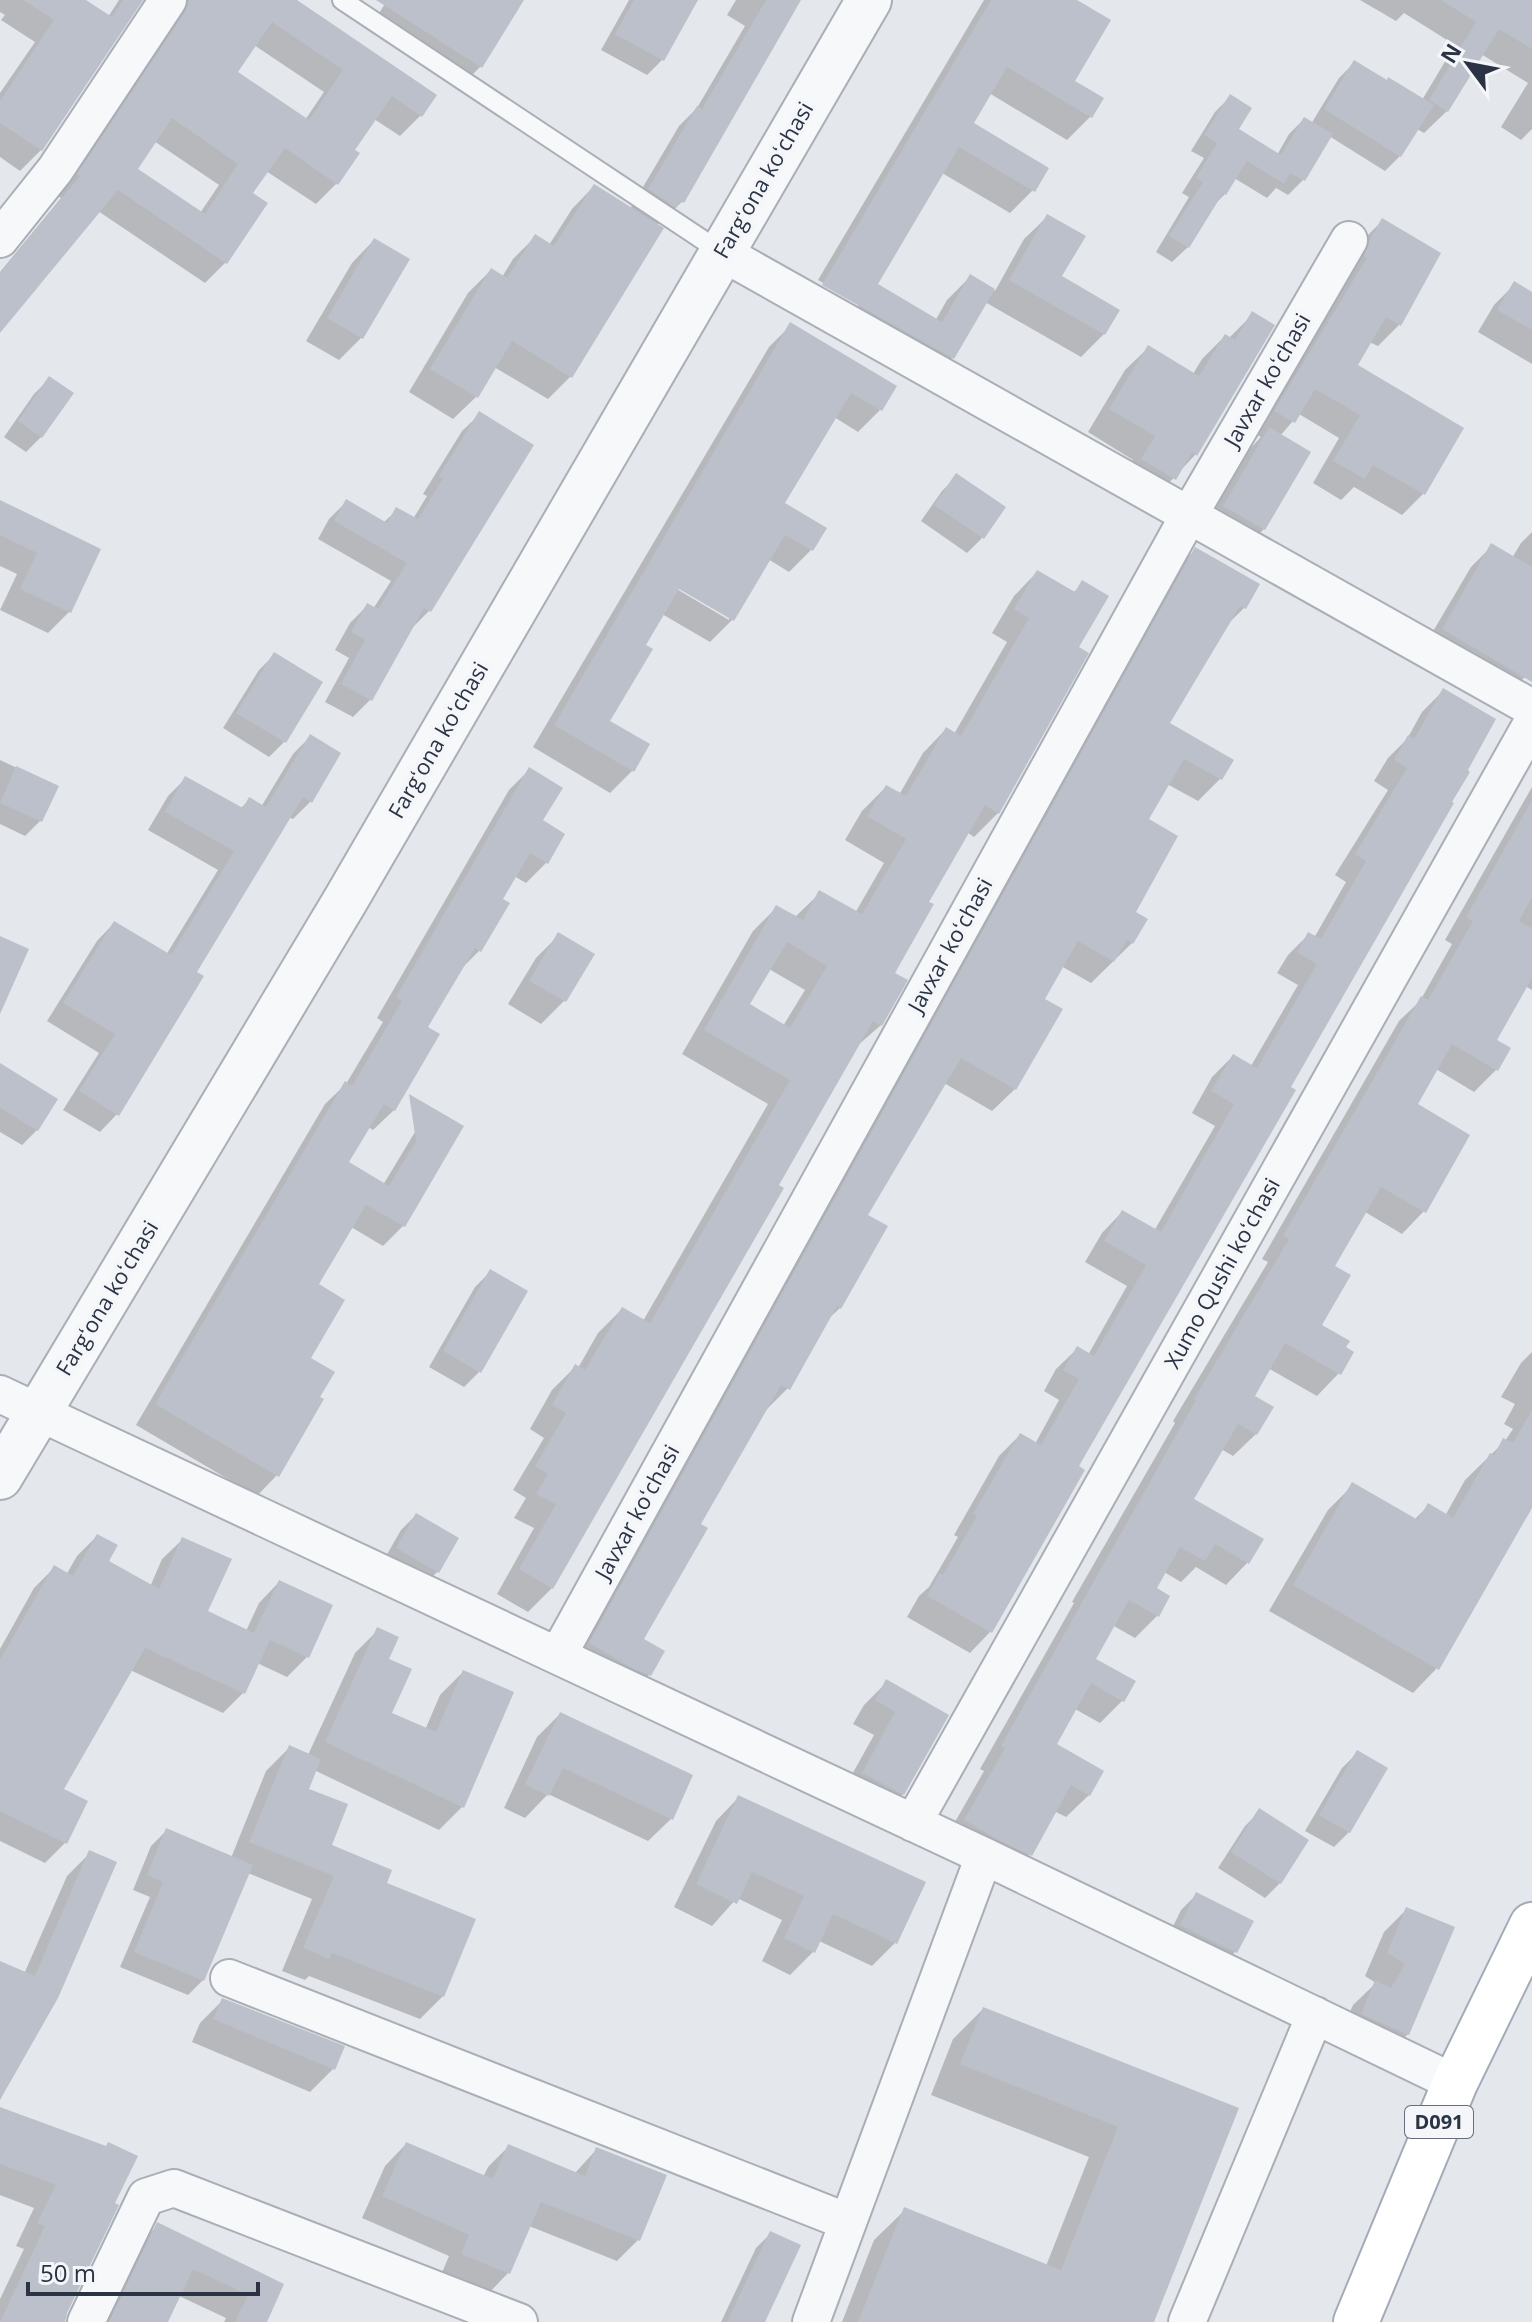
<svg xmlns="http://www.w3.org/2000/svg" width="1532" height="2322" font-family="'Open Sans',sans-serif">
	<rect width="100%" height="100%" fill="#e4e7ec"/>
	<path fill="#0003" fill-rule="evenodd" d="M0,0H82L108,17L119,0H143L41,150L20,171L0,157V93L35,42L1,20L5,15L0,12Z
		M149,0H293L421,115L400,136L374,119L353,151L337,183L316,204L266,171L250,194L226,262L205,283L98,211L0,327V272L61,198L58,196L165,35ZM254,45L324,92L305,120L235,73ZM154,141L219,185L200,213L136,169Z
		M387,0H503L516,8L480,67L465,82L374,22Z
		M629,0H681L662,60L647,75L601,50Z
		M736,0H799L683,201L656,226L571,376L548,399L494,367L476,397L453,419L409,392L468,293L491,270L502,277L513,259L536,236L549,245L572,209L594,186L630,209L679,126L697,108L745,26L727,15Z
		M984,0H1073V82L1090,117L1067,140L989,93L971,124L1033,190L1010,213L942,173L875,285L935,321L947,300L970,277L995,291L1024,239L1047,217L1060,277L1104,334L1081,357L985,302L952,358L929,381L801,308L816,283L858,307V303L818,280Z
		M1360,0H1532V129L1521,140L1501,127L1528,83L1481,54L1447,111L1424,133L1417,129L1400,156L1385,171L1329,136L1303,180L1288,195L1276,188L1267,198L1234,178L1225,194L1213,206L1188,247L1172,262L1156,252L1189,197L1182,193L1204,158L1191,151L1215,112L1230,97L1236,130L1277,155L1289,134L1304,119L1311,124L1339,78L1354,63L1422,100L1455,45L1404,13L1396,21Z
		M1382,221L1399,325L1378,346L1369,342L1355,366L1423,494L1402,515L1354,487L1341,500L1313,483L1339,438L1299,414L1280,436L1264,529L1241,552L1201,529L1246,453L1261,437L1254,433L1347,280L1344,278L1360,243Z
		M374,240L362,337L339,360L306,341L352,263Z
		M1515,284L1532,294V364L1478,332L1494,305Z
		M1253,314L1196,454L1151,502L1120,482L1133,460L1088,432L1125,370L1148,348L1193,374L1202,359L1225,336L1229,338Z
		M791,325L880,410L858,432L834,417L783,504L811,550L789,572L768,559L732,620L710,642L662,614L643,646L607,722L632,771L610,793L533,747L769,347ZM672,582L729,616V620L670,585Z
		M49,379L41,437L26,452L4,437L34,394Z
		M480,414L429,611L412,628L370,700L353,717L325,702L349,658L335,650L350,623L367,606L373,609L391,581L318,539L329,519L346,502L383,523L397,510L413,519L427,496L423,494L462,431Z
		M957,476L982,538L967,553L921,521L942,491Z
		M0,503L98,550L69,612L48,633L0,610L17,574L0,566Z
		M1532,532V664L1525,677L1504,698L1422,650L1471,567L1492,546L1512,558L1521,543Z
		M1196,549L1258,585L1244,608L1226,626L1167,724L1231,761L1220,779L1198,801L1167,784L1146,820L1133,912L1132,943L1091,983L1061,966L1042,999L1015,1089L992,1111L944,1083L866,1216L840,1308L826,1321L788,1388L766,1410L698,1525L641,1640L649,1675L627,1697L568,1665L1174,571Z
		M1037,572L1073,593L1083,583L1077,648L998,813L974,837L967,832L926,902L892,973L881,1025L856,1047L552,1588L528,1612L497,1594L534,1528L514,1518L526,1498L513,1490L544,1438L530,1429L552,1390L575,1367L578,1368L598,1333L622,1309L643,1321L768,1104L682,1054L753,931L777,907L796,916L820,893L855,913L884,863L845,840L862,811L886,787L899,795L923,753L946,729L954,734L1007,642L992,633L1014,596ZM769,969L805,990L783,1026L747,1005Z
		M274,655L284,742L269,757L223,728L259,670Z
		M1443,691L1288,1088L1076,1467L990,1632L970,1653L907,1617L919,1596L929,1587L958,1537L954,1535L999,1456L1020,1435L1035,1444L1059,1400L1044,1391L1056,1369L1077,1349L1088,1355L1127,1286L1085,1262L1102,1233L1122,1212L1154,1231L1215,1126L1192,1113L1212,1077L1233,1056L1251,1066L1298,985L1277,973L1288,955L1309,934L1314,938L1346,882L1335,875L1388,790L1374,781L1388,758L1407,739L1422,712Z
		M310,737V802L293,819L288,817L195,972L117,1114L100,1132L63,1110L99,1053L47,1021L97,941L114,923L166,955L218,870L148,830L168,796L186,778L240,809L249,800L261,807L293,754Z
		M0,760L57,787L40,821L25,836L0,824Z
		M529,770L541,821L546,863L526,883L514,876L500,900L480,950L459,971L426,1028L394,1110L373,1130L368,1127L346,1163L383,1185L415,1132L435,1111L403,1226L383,1246L351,1227L317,1285L308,1359L277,1475L257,1496L136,1425L325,1104L346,1084L383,1022L377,1018L509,790Z
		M1532,787V990L1525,986L1494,1041L1496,1070L1474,1092L1436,1069L1415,1105L1424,1211L1402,1234L1365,1212L1333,1267L1320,1326L1339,1373L1317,1396L1268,1368L1252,1396L1256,1434L1233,1456L1221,1449L1191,1499L1248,1562L1226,1585L1196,1567L1181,1582L1164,1572L1155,1589L1157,1616L1135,1638L1112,1625L1093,1659L1122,1701L1100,1723L1075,1709L1054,1745L1089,1795L1066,1817L1054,1811L1030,1854L1008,1877L943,1843L984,1771L980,1769L1074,1603L1072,1602L1175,1423L1173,1421L1268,1262L1262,1259L1399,1021L1420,1001L1452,944L1445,940Z
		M559,935L564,1001L541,1024L508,1004L536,958Z
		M0,1077L37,1130L22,1145L0,1132Z
		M490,1272L479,1372L464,1387L429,1367L475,1287Z
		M1532,1352V1504L1437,1668L1413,1693L1269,1611L1328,1510L1353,1485L1414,1520L1428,1506L1445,1516L1465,1480L1505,1441L1513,1429L1504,1424L1515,1404L1501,1397L1521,1363Z
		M416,1515L438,1571L423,1586L382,1563L401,1530Z
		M97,1536L106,1562L150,1587L162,1559L183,1539L205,1612L246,1631L259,1603L279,1582L307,1657L287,1677L257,1663L243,1693L223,1713L130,1670L61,1790L65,1843L45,1863L0,1841V1649L34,1588L54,1568L66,1575L77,1556Z
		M378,1630L386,1660L390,1714L425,1730L440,1695L463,1672L462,1807L439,1830L314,1770L307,1790L329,1846L384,1884L443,1996L420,2019L309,1976L305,1980L282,1971L312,1899L248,1873L203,1980L188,1995L120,1967L150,1897L133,1890L151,1846L166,1831L231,1858L266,1771L289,1748L308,1755L355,1653Z
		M887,1682L947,1715L903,1794L880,1817L840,1796L874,1735L853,1724L864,1705Z
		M560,1714L671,1819L648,1841L548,1794L525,1818L504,1808L537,1737Z
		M1357,1753L1349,1832L1334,1847L1305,1831L1342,1768Z
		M738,1798L895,1943L872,1966L819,1941L813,1952L790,1975L762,1961L782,1920L737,1898L712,1926L674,1907L716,1821Z
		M1260,1811L1306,1841L1280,1883L1265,1898L1218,1868L1245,1826Z
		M90,1853L0,2096V1963L24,1974L67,1876Z
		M1196,1895L1251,1921L1235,1952L1220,1967L1166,1941L1181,1910Z
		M1407,1909L1408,2034L1385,2057L1339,2037L1353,2005L1376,1983L1365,1976L1384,1932Z
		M223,2000L333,2069L310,2092L192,2042L200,2023Z
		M983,2009L1237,2109L1152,2322H842L874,2240L905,2210L1046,2266L1089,2157L931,2095L953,2039Z
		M0,2109L105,2148L56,2322H0V2299L24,2249L16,2246L34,2208L0,2195Z
		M406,2144L483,2177L488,2167L509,2146L574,2174L597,2149L638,2240L617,2261L529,2226L508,2273L487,2295L441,2275L449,2256L362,2218L385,2166Z
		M158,2225L282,2285L264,2322H224L226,2318L179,2296L166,2322H103L135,2248Z
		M771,2233L763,2322H721L756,2248Z"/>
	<path fill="#bbc0ca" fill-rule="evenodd" d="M23,0H86L112,17L123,0H143L42,151L0,123V101L54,20Z
		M189,0H297L437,95L422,117L392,96L355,150L360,153L338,185L285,148L253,193L268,203L227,264L118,190L0,333V273L80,176L77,174L185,12ZM272,22L343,70L309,120L238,72ZM172,118L238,164L205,214L138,169Z
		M376,0H524L482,68Z
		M634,0H698L664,61L615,34Z
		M766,0H801L684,203L681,201L676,208L648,189L697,106L702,109Z
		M991,0H1077L1111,20L1075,81L1104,98L1092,118L1007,67L974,123L1049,168L1035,192L959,147L878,284L942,322L970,274L995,289L954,359L822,285Z
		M1441,0H1532V49L1499,29L1448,112L1429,100L1476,22Z
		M1354,60L1387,80L1388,77L1434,105L1401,157L1324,109Z
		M1230,94L1252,108L1239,129L1281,155L1304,117L1333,134L1305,181L1290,173L1284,184L1247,161L1226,195L1223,193L1189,248L1169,236L1203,182L1196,178L1217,143L1204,135Z
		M594,184L664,228L572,378L512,341L478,398L430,369L491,268L507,278L535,234L554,246Z
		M1047,214L1086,236L1062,276L1120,310L1105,335L1009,280Z
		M1382,218L1441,253L1401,326L1386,317L1358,365L1464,428L1425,495L1373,465L1365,479L1333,461L1360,415L1315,389L1295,423L1274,411L1367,258L1364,256L1370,239Z
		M374,238L410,259L363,339L327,318Z
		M1514,281L1532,292V330L1497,310Z
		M1252,311L1275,325L1197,456L1192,452L1176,480L1141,459L1155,436L1109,409L1148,345L1199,376L1225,334L1235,340Z
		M790,322L897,386L882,411L851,393L785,503L827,528L813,551L785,535L734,621L679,589L646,645L653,649L610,721L650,744L634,772L554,725Z
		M49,376L74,393L42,438L18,421Z
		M479,411L534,445L431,612L424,608L372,701L341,684L365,640L351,632L367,603L378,609L407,563L334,521L346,499L387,523L396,507L418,519L443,478L439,476Z
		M1269,427L1311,452L1265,530L1223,506Z
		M956,473L1006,507L984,539L934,505Z
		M0,500L101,549L71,613L20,589L37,553L0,535Z
		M1491,543L1532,567V682L1442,629Z
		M1195,547L1260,584L1246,609L1240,606L1170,723L1234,760L1222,780L1184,759L1149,819L1178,836L1136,912L1148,919L1133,944L1127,940L1114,962L1078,941L1045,999L1063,1009L1016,1090L961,1058L868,1215L888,1226L841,1309L837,1306L790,1390L781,1385L701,1524L708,1528L644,1639L665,1651L651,1676L632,1668L589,1643Z
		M1037,570L1075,592L1082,580L1109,596L1079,647L1089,653L999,814L985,805L929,902L934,904L895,973L908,980L882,1026L873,1021L779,1185L784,1188L553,1589L519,1569L556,1504L536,1494L548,1474L535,1466L566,1413L552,1405L575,1364L585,1370L622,1307L650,1323L790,1080L704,1030L776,905L803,920L819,890L862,914L906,839L867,816L886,785L906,796L946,727L961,736L1029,618L1014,609ZM787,942L827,966L790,1028L750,1004Z
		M274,652L323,682L286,743L236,713Z
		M1443,688L1496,719L1468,770L1470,772L1452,802L1454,803L1291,1087L1296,1090L1079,1466L1085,1470L992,1633L927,1596L940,1573L943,1575L977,1516L973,1514L1020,1433L1041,1445L1079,1379L1063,1370L1077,1346L1094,1356L1146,1265L1104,1241L1122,1210L1161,1232L1234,1104L1211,1091L1233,1054L1257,1068L1317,964L1297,952L1308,932L1321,939L1366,861L1355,854L1407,768L1394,760L1408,735L1414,739Z
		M310,734L341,753L312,803L303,797L197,972L204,976L119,1116L79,1091L115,1034L63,1003L114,921L171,955L234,851L165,812L185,776L243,808L249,797L266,807Z
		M16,766L59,786L42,822L0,803Z
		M529,767L563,788L543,820L565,834L548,864L530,853L503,899L510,903L481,952L475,948L428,1027L440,1034L395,1111L384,1104L349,1162L389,1186L416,1141L409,1094L464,1126L405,1227L366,1205L319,1284L345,1300L311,1358L335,1372L320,1397L324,1399L279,1477L155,1404L345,1081L352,1086L402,1001L396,997Z
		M1532,800V897L1519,921L1532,928V978L1497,1040L1511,1048L1498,1071L1452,1044L1418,1104L1470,1135L1426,1213L1381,1187L1335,1266L1351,1275L1322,1325L1350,1341L1346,1347L1354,1352L1341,1375L1285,1343L1255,1396L1274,1407L1257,1435L1238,1424L1194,1499L1264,1539L1249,1564L1215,1544L1205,1561L1180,1547L1157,1588L1170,1596L1159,1617L1129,1600L1096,1659L1136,1681L1124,1702L1091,1683L1057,1744L1104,1771L1090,1796L1071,1785L1032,1856L1002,1842L964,1820L1005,1748L1001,1746L1196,1400L1194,1399L1289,1239L1283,1236L1421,996L1428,1000L1473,921L1466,917Z
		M558,932L595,954L566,1002L529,981Z
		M0,936L29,949L0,1014Z
		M0,1063L58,1099L38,1131L0,1108Z
		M490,1269L528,1291L481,1373L443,1351Z
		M1532,1410V1508L1439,1670L1293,1585L1352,1482L1418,1520L1428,1503L1453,1518L1490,1453L1494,1455L1503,1438L1513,1443Z
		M416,1513L459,1538L439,1573L396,1548Z
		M97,1534L118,1545L109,1561L159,1589L182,1537L232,1559L208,1611L254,1633L279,1580L333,1605L309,1658L270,1640L245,1694L145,1648L64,1789L88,1801L67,1844L0,1811V1660L54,1565L73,1576Z
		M377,1627L399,1637L389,1659L412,1669L392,1713L436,1732L463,1670L514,1692L464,1808L325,1742Z
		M886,1679L949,1715L904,1795L862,1773L895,1712L875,1700Z
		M560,1712L693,1775L673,1820L563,1768L549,1796L525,1784Z
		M289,1745L321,1759L309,1789L348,1804L332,1845L392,1870L387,1883L476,1919L444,1997L332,1953L329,1959L303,1948L334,1876L249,1842Z
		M1357,1750L1388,1768L1350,1833L1319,1815Z
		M738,1795L926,1882L897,1944L833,1914L815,1953L784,1938L804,1896L752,1872L737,1904L696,1884Z
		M1259,1808L1309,1840L1281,1884L1231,1852Z
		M166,1828L253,1865L204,1981L134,1952L163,1882L147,1875Z
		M89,1850L117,1862L58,1998L0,2100V1961L35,1976Z
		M1196,1892L1254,1921L1237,1953L1180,1925Z
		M1406,1907L1455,1927L1409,2035L1361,2014L1375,1980L1391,1988L1405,1964L1387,1953Z
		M222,1998L345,2046L335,2070L213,2019Z
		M983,2007L1239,2108L1154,2322H858L904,2207L1061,2270L1118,2127L960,2064Z
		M0,2107L106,2146L108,2142L138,2156L115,2203L119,2205L67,2313L65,2322H0L45,2226L37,2223L56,2185L0,2164Z
		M406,2142L493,2179L508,2144L585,2176L596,2147L667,2175L640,2241L541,2202L510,2274L461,2254L469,2235L382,2196Z
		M157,2222L284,2284L267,2322H235L248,2295L193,2269L168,2322H109Z
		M770,2231L801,2245L765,2322H727Z"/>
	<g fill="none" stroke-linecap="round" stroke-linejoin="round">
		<g stroke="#a9aeb7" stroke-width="22">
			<path id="service" d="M342,0L721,252"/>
		</g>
		<g stroke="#a9aeb7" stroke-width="40">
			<path id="minor" d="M0,239L55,170L168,0
				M721,252L1532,708
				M0,1394L984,1856L1455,2083
				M558,1655L1189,515L1349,240
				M913,1823L1532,723
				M229,1978L848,2222
				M86,2322L146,2197L174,2188L519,2322
				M811,2322L984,1856
				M1187,2322L1315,2015"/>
		</g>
		<g stroke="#a9aeb7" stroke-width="48">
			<path id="tertiary" d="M0,1477L345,901L869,0"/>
		</g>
		<g stroke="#a3abb8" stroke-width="48">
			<path id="primary" d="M1356,2322L1455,2083L1532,1925"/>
		</g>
		<use href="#service" stroke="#f7f8fa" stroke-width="18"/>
		<use href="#minor" stroke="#f7f8fa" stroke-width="36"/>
		<use href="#tertiary" stroke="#f7f8fa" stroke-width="44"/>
		<use href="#primary" stroke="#fff" stroke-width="44"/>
	</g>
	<g text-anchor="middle" stroke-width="8" stroke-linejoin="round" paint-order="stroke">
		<rect fill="#f4f6f9" stroke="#676e7b" stroke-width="2" x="1405" y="2106" width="68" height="32" rx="6"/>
		<g font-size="20" font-weight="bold" fill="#2b3445">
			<text x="1439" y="2129">D091</text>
		</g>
		<g font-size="22" fill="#2b3445" stroke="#f4f6f9">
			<text transform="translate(763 180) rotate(-60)" y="8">Fargʻona koʻchasi</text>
			<text transform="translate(1267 380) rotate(-60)" y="8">Javxar koʻchasi</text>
			<text transform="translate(438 740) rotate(-60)" y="8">Fargʻona koʻchasi</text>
			<text transform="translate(950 945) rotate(-61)" y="8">Javxar koʻchasi</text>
			<text transform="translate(1222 1273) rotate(-61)" y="8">Xumo Qushi koʻchasi</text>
			<text transform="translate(107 1298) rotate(-59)" y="8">Fargʻona koʻchasi</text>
			<text transform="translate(637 1512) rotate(-61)" y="8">Javxar koʻchasi</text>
		</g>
	</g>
	<g transform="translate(1468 64) rotate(302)" stroke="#f4f6f9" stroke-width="6" paint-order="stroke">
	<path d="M0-6L14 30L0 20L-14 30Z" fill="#2b3445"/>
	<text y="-12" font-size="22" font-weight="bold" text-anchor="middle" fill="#2b3445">N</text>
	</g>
	<path d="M28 2282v12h230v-12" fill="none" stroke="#2b3445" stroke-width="4"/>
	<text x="40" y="2282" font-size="24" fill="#2b3445" stroke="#f4f6f9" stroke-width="6" paint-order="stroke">50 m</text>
</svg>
